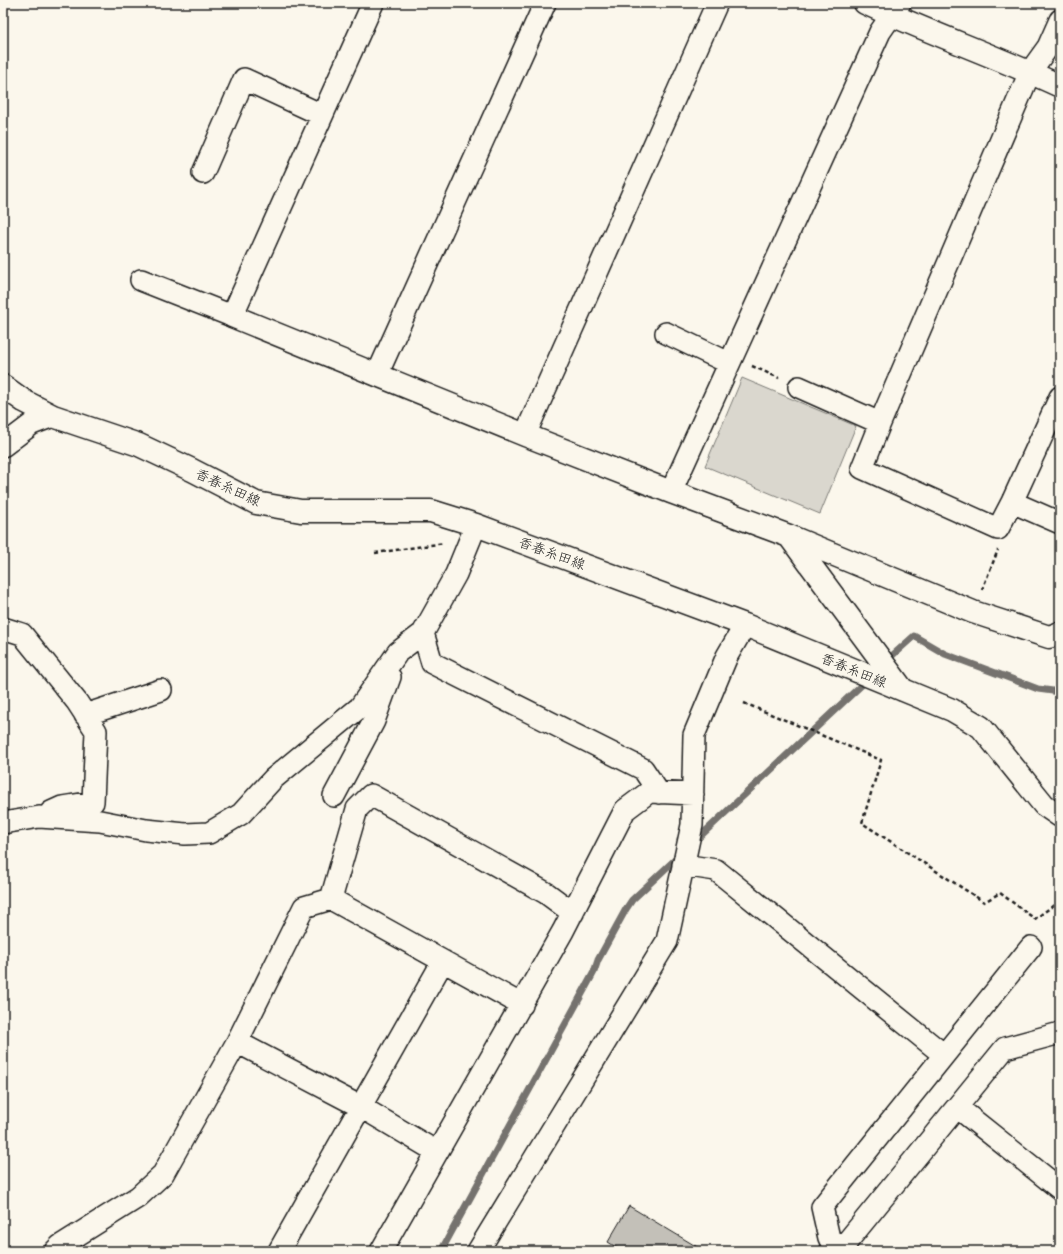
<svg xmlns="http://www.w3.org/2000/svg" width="1063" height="1254" font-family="'Indie Flower','Klee One',sans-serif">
	<rect width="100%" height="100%" fill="#fbf7ec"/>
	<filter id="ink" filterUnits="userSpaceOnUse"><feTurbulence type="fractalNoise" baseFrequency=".025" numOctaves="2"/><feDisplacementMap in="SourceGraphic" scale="8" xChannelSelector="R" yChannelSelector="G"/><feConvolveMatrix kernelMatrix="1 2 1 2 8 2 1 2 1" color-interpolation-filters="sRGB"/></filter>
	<g filter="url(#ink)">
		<path fill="#dad7ce" stroke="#7b7a75" d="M742,378L856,426L820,514L705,466Z"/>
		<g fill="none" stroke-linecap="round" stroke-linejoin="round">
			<path stroke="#74726e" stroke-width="7" d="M885,662L914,636L945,654L1038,689L1060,692
				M693,843L868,679
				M441,1251L594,972L598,960L626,909L632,900L680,855"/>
		</g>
		<path fill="#c3c0b8" stroke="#1c1c1c" d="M629,1206L704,1251H622L608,1242Z"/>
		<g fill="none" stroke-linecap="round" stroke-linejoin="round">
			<g stroke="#1c1c1c" stroke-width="24">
				<path id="street" d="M1060,20L1048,47L1030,72L880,423L862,468L998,529L1012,502L1060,397
					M203,173L244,79L322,115
					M141,280L232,316L373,3
					M666,333L729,363
					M377,375L545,3
					M799,387L880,423
					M525,435L717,3
					M3,446L32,424L53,416
					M671,492L880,32L900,3
					M1012,502L1060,523
					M3,628L22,634L77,702L96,731L93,802L62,807L51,812
					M423,633L432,663L643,769L659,793
					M85,715L161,690
					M334,796L374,721L390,677
					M3,823L39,817L100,821L146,830L185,834L209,833L241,814L273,779L360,707L398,652L423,633L456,574L476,525
					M683,865L716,870L944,1055
					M331,899L357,809L371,795L546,893L573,913
					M237,1042L361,1107L437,1152
					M957,1107L1060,1189
					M842,1248L1005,1048L1060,1033
					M55,1251L60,1246L138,1197L163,1174L237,1042L304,907L331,899L522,1005
					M279,1251L443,961
					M381,1251L563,931L625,810L649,792L693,794
					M478,1251L667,941L692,825L694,735L727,656L745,625
					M846,1251L829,1238L822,1207L1031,947"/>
			</g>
			<g stroke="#1c1c1c" stroke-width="25">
				<path id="secondary" d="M865,3C929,33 996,56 1060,86
					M232,316L525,435L671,492L789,536L973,612L1049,637L1060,633
					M3,386L24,401L53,416L139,445L192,470L256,503L301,511H431L476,525L745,625L952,710L981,727L1044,805L1060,816
					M789,536L903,690"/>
			</g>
			<path stroke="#1c1c1c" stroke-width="2.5" stroke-dasharray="4 3" stroke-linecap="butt" d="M752,366L779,378
				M375,553L444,543
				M982,590L998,550
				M744,703L881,760L862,823L984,902L1000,893L1035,919L1054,905L1060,909"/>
			<use href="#street" stroke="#fbf7ec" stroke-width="21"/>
			<use href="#secondary" stroke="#fbf7ec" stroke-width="22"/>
		</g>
	</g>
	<g text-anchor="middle" stroke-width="3" stroke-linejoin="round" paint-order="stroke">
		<g font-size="14" fill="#1c1c1c" stroke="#fbf7ec">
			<text transform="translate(228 487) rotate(25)" y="5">香春糸田線</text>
			<text transform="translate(552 553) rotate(20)" y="5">香春糸田線</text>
			<text transform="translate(854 670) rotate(22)" y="5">香春糸田線</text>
		</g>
	</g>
	<rect width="1063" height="1254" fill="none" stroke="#fbf7ec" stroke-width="16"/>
	<rect x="8" y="8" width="1047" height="1238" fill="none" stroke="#1c1c1c" stroke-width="1.5" filter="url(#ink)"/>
</svg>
